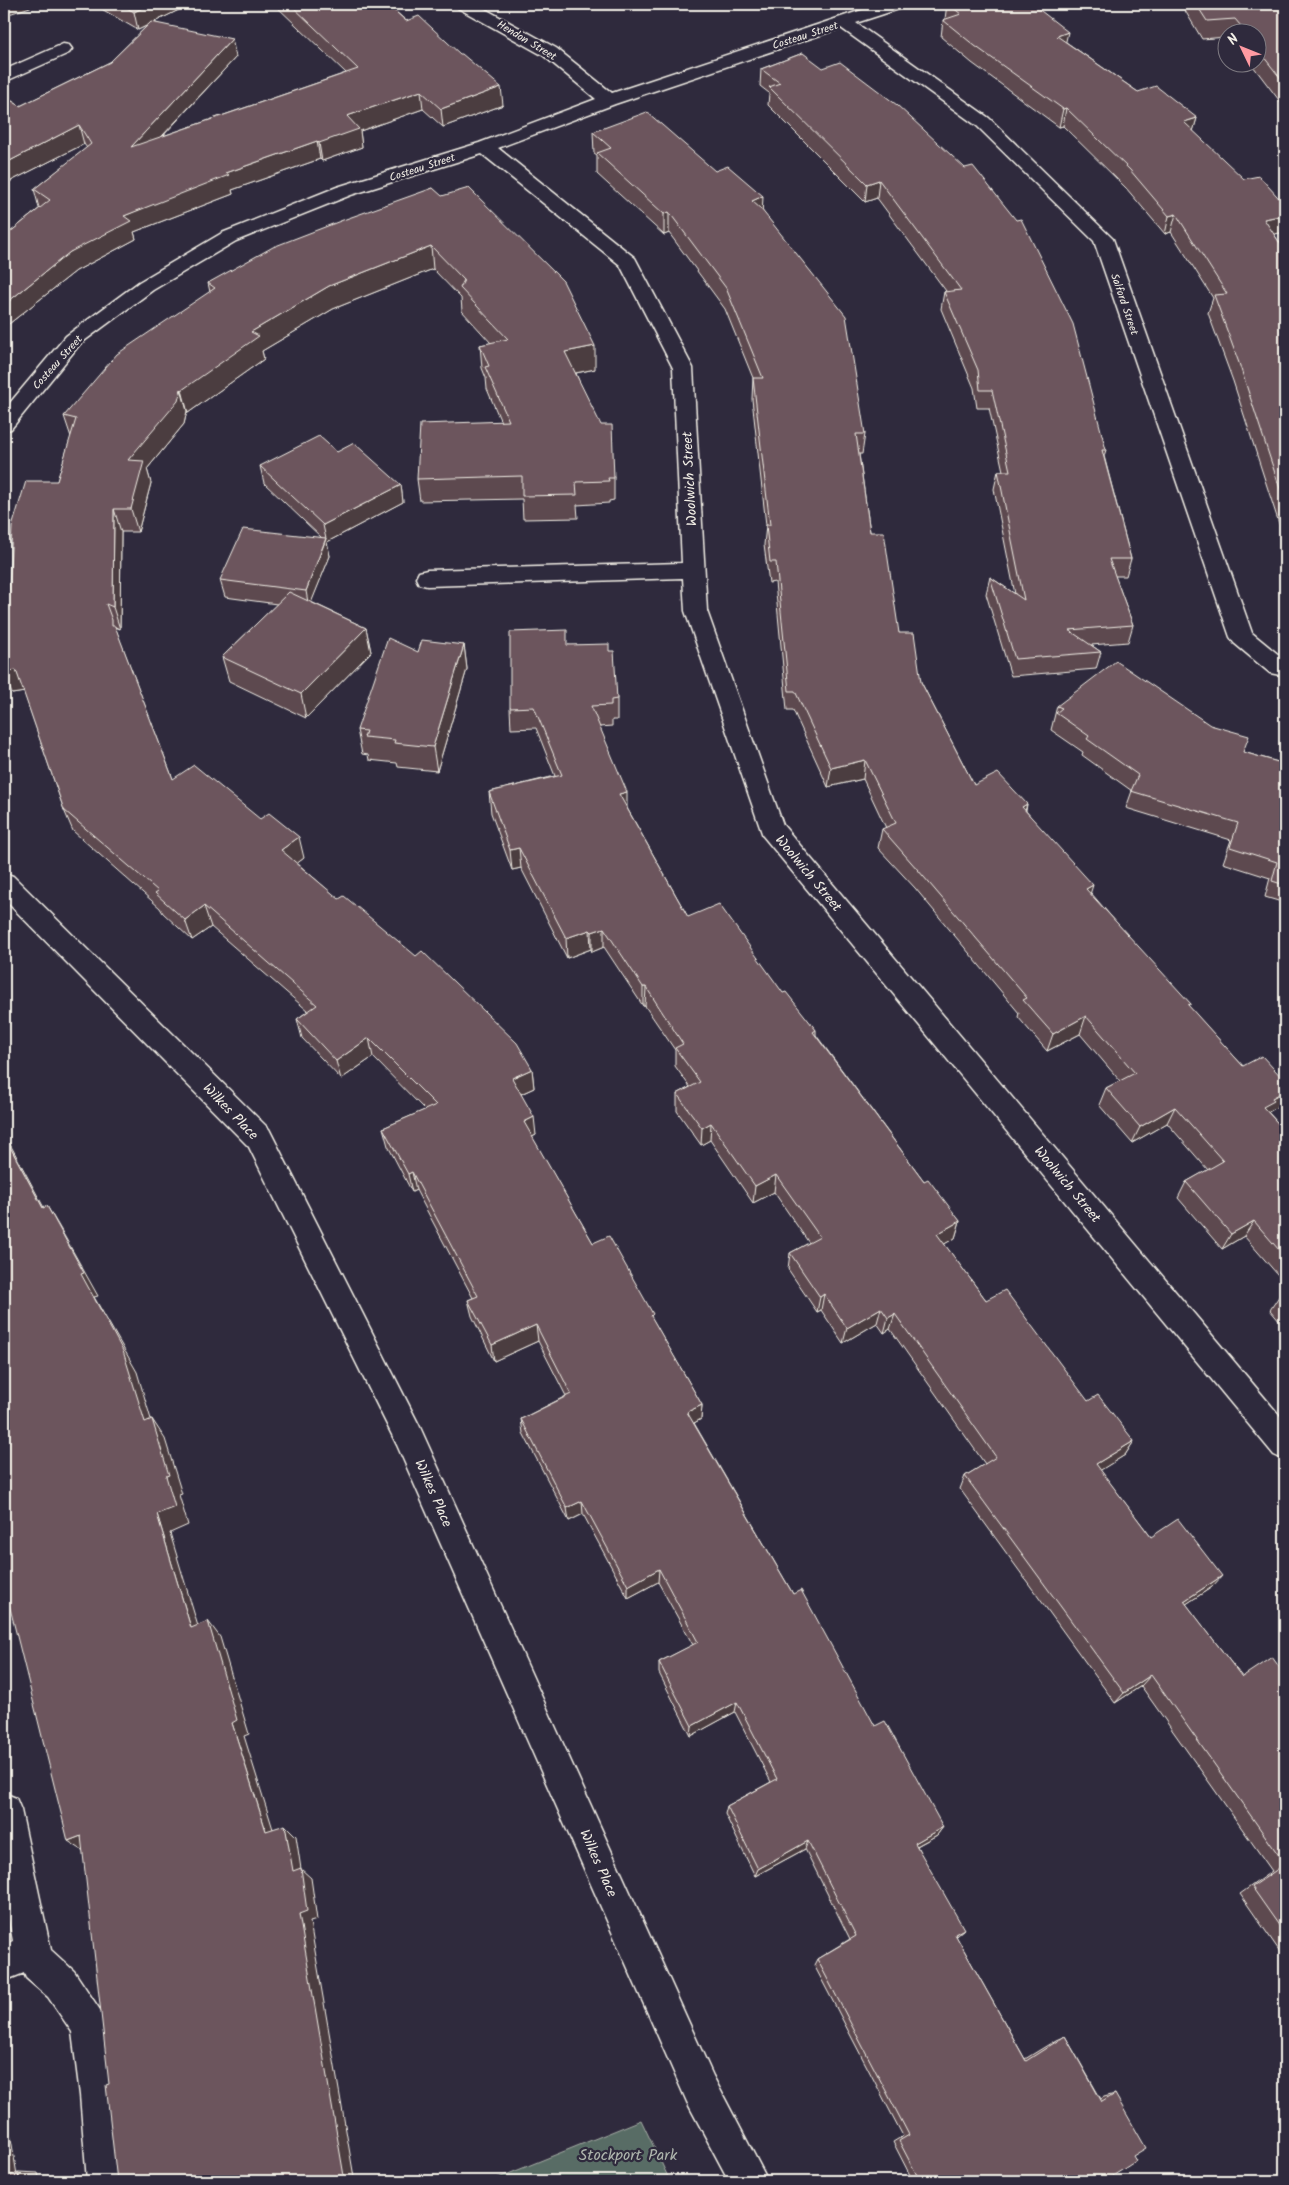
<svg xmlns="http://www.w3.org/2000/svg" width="1289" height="2185" font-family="Kalam,sans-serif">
	<rect width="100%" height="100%" fill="#2f2a3d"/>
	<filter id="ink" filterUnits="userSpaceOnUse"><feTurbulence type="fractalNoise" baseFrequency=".02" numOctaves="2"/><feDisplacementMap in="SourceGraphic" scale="10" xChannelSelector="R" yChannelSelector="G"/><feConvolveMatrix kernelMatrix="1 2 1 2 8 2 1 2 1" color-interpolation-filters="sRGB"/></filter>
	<g filter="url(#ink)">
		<path fill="#596c65" stroke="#a6aea6" d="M641,2120L670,2181H491Z"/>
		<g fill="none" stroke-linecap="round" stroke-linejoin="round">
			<g stroke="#f4f1e8" stroke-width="3">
				<path id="minor" d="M456,4H476L556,48L612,93L880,4H904L902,8L856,23L989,118L1113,239L1252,633L1285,660V676L1270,673L1234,643L1230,637L1094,241L977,126L841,28L615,104L498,148L635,258L693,368L707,611L783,825L1285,1422V1460L1274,1455L763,836L685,611L683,578L427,586L419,584L416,578L419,572L427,570L682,563L673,368L620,265L482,154L351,195L236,241L153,290L80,344L11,429L4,431V410L66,336L139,282L222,233L337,187L479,143L596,99L544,56L458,8Z
					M63,44L69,45L72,49L69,53L4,82V70Z
					M4,873L13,876L269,1129L419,1425L713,2076L768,2181H729L687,2102L397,1445L249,1147L4,899Z
					M4,1793L16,1798L21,1810L51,1950L74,1971L102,2013L107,2026L118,2095L125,2181H87L80,2095L72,2032L48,1997L26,1978L24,1973L4,1981V1945L13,1941L4,1894Z"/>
			</g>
			<use href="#minor" fill="#2f2a3d" fill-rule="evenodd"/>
		</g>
		<path fill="#5d4950" stroke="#f4f1e8" d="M93,4H191L154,22L236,57L163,136L346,73L274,4H387L503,105L443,127L423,109L360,131L362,147L322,161L320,159L232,190L233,194L134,232L136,239L76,271L5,327L6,331L4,333V237L40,208H39L34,189L87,148L84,144L5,184L4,183V96L20,106L110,62L148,25L138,30Z
			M947,4H1032L1066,42L1138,92L1197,118L1193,131L1285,232L1274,234L1285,251V542L1233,381L1208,313L1213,298L1171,232L1165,234L1126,188L1063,126L1059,127L972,63L941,37L943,20L945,19Z
			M1181,4H1284L1285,6V108L1250,62H1256V32H1226V37L1202,39Z
			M803,53L1106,450L1104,456L1131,559L1126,576H1115L1133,625L1128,642L1091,645L1101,652L1096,669L1011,676L986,594L990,577L1015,594L994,489L998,471H1003L989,408H977L974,388L941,309L944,292L946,291L877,198L865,202L768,105L769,93L760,86L761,69Z
			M593,132L715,171L762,210L865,434L862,454H859L870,532L899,633L921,682L974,785L1027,804L1026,811L1091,893L1189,1007L1243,1066L1285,1081V1098L1282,1104L1268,1112L1285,1131V1283L1244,1236L1222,1249L1178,1198L1186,1182L1208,1170L1167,1123L1132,1143L1099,1105L1106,1088L1120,1081L1080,1034L1047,1051L1018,1017L1019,1013L915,888L878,848L882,829L886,828L863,779L828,787L793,710H787L775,582L769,583L764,545L766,525L752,399L753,378L725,309L669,233L664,235L597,174V155L594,153Z
			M433,188L595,369L576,373L614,478V500L609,501V503L577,505L578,518L523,519L522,499L420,501L417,479L501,422L487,389L486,378L482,368L480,345L491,343L462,311L461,298L433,269L333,309L262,351L264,359L188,413L187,411L184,424L147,469L151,483L138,532H121L120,629L115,627L173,779L304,858L297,863L532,1069L534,1088L521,1094L536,1135L532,1137L593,1243L653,1320L702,1405L701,1419L694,1423L793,1594L875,1726L943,1827L937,1835L917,1846L957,1935L956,1936L1025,2059L1056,2040L1065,2036L1101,2099L1104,2097L1115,2094L1133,2156L1105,2181H913L893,2142L903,2136L814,1965L817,1959L850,1939L805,1849L755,1876L725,1814L727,1806L771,1782L735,1712L691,1736L659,1673V1662L693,1645L658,1582L628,1598L583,1514L569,1521L523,1433L521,1419L566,1396L538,1341L494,1361L472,1316L468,1300L473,1298L416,1190L412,1192L388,1146L383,1128L425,1110L373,1057L341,1079L302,1038L297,1019L308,1011L211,927L192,940L163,913L160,908L73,831L64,810L24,692L12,694L7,630L57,481L71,437L64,416L210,292L208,283Z
			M337,452L401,485L403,502L327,542L330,556L311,602L366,628L371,652L306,718L229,681L222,657L277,604L225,597L220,580L322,538L264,483L260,466Z
			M464,645L467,669L437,771L398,767L397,763L369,760L368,755L362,754L357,730L418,652Z
			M568,645L609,651L617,699V720H612V726L599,727L627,808L688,917L783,993L816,1030V1035L924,1181L960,1221L955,1238L944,1244L986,1300L1088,1401L1134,1441L1125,1455L1100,1470L1151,1537L1212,1587L1186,1604L1242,1677L1285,1675V1959L1240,1894L1272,1871L1141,1686L1115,1703L960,1489L965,1476L985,1464L890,1329L884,1333L877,1323L843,1343L821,1310L817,1312L788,1269L790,1253L809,1243L774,1192L753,1203L710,1140L701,1145L677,1111V1094L690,1087L675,1066V1050L645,1006H643L604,947L592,952L591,949L567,958L521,868L512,870L491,813L489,792L555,776L536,728L511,729L510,708Z
			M1057,706L1243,752L1285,764V903L1265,897L1270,878L1223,863L1231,840L1126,808L1132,791L1082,755L1083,752L1051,730Z
			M1285,1292V1328L1270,1310L1280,1295Z"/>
		<path fill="#4c3c41" stroke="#f4f1e8" d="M4,4H39L12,13L4,16Z
			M150,4H191L138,30L134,12Z
			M1068,32L1064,50L1057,36Z
			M232,39L236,57L135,165L131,147Z
			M501,87L503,105L443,127L441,109Z
			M421,91L423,109L360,131L362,147L322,161L319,143L347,116Z
			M1066,108L1063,126L1059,127L1063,109Z
			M1197,118L1192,135L1184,122Z
			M79,125L84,144L5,184L4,181V164Z
			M317,141L320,159L232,190L233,194L134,232L136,239L76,271L5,327L6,331L4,333V305L70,252L124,216L226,173Z
			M879,180L877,198L865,202L867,184Z
			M763,196L762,217L752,201Z
			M669,212V233L664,235V214Z
			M1176,214L1171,232L1165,234L1169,216Z
			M1285,215V232L1259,237L1264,219Z
			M431,246L433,269L333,309L262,351L264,359L188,413L182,390L251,332L329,286Z
			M595,346V369L566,375L565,352Z
			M181,389L187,411L184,424L147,469L151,483L138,532L131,509L128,460Z
			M401,485L403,502L327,542L330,556L309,608L306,591L326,539L323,525Z
			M114,509L121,532L120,629L113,607Z
			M366,628L371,652L306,718L301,694Z
			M464,645L467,669L437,771L433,747Z
			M16,670L25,692L12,694L4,672Z
			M865,760L863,779L828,787L831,768Z
			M627,792V813L619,794Z
			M1027,804L1022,823V807Z
			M299,837L304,858L287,871L281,850Z
			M519,848L521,868L512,870L510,850Z
			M1093,885L1087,904L1086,889Z
			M204,906L211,927L192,940L185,920Z
			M604,928V947L592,952V932Z
			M590,930L591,949L567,958L566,938Z
			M643,987H646L645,1006H643Z
			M1086,1016L1080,1034L1047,1051L1053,1034Z
			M369,1038L373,1057L341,1079L336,1061Z
			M532,1069L534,1088L514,1097L512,1078Z
			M1285,1091V1098L1282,1104L1267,1113L1263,1107L1272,1098Z
			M1175,1107L1167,1123L1132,1143L1140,1127Z
			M534,1117L536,1135L526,1140L524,1122Z
			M711,1123L710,1140L701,1145L702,1128Z
			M4,1133L57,1232L43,1208L4,1136Z
			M412,1172L416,1190L412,1192L408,1174Z
			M776,1175L774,1192L753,1203L755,1186Z
			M47,1206L61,1230L98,1296L94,1297L137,1372L158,1443L145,1422Z
			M960,1221L955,1238L932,1251L937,1234Z
			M1254,1221L1244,1236L1222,1249L1231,1234Z
			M824,1294L821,1310L817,1312L820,1297Z
			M881,1308L877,1323L843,1343L847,1328Z
			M895,1314L890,1329L884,1333L888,1318Z
			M536,1325L538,1341L494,1361L492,1345Z
			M702,1405L701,1419L687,1427V1412Z
			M152,1419L165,1439L182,1494L179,1495L188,1525L170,1533L203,1643L191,1628L157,1514L166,1476Z
			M1134,1441L1125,1455L1088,1478L1096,1464Z
			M582,1501L583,1514L569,1521L567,1508Z
			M659,1569L658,1582L628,1598V1586Z
			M1222,1576L1212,1587L1174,1612L1184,1601Z
			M208,1621L220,1637L249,1734L244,1736L277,1842L266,1831L232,1723Z
			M1151,1675L1141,1686L1115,1703L1124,1693Z
			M737,1702L735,1712L691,1736L692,1726Z
			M285,1825L296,1836L301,1869L311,1878L317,1920L310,1922L354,2177L340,2181H328L299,1914Z
			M943,1827L937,1835L909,1850L915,1843Z
			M81,1836L85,1852L68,1841Z
			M808,1841L805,1849L755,1876L758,1869Z
			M964,1929L957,1935L948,1940L955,1934Z
			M4,2096L18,2181H4Z
			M18,2172L38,2173L40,2181H20Z"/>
		<path fill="#6c555d" stroke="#f4f1e8" d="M120,4H150L134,12Z
			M290,4H387L406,21L419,16L460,54H462L501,87L441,109L421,91L347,116L359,129L319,143L317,141L226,173L229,175L124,216L131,221L70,252L4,305V237L50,200L34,189L91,144L79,125L4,164V96L20,106L110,62L151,22L232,39L131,147L358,69Z
			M948,4H1032L1068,32L1057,36L1138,92L1156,86L1197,118L1184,122L1244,179L1259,176L1285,205V215L1264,219L1285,251V504L1239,363L1214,295L1227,294L1176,214L1169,216L1130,170L1066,108L1063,109L975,46L943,20L961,14Z
			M1196,4H1284L1285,6V84L1256,47V32H1246L1235,19L1207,21Z
			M803,53L823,68L840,62L897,105L965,168L973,166L1016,220L1021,219L1073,324L1106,450H1102L1131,559H1109L1133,625L1069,630L1101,652L1015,659L990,577L1024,600L998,471H1010L992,390H980L978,370L944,292L961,290L879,180L867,184L769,87L780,83L761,69Z
			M647,112L715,171L728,166L763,196L752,201L761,209L846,316L865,434H856L870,532H884L899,633H914L921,682L974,785L998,773L1027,804L1022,807L1093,885L1086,889L1191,1004L1188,1005L1243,1066L1262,1056L1285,1081V1091L1272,1098L1274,1101L1263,1107L1285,1131V1257L1254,1221L1231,1234L1186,1182L1223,1161L1175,1107L1140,1127L1106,1088L1135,1073L1086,1016L1053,1034L1023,1000L1027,998L918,870L882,829L896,823L865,760L831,768L795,691H789L776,562H770L766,525H770L753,378H763L726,288L669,212L664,214L597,153L611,148L593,132Z
			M433,188L442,196L469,188L563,281L595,346L565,352L601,425H612L614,478H608L609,481L576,482L577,495L522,496V476L417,479L420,424L509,421L485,367L489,366L480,345L508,339L460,288L464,280L431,246L329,286L251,332L259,336L182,390L181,389L178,401L128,460L144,461L131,509H114L113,607L106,604L112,620V626H115L173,779L194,765L260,819L269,813L299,837L281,850L339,899L344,896L416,956L422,951L517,1043L532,1069L512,1078L534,1117L524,1122L593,1243L609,1236L653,1314L651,1316L702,1405L687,1412L793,1594L801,1590L875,1726L885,1721L943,1827L915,1843L964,1929L955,1934L1026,2061L1065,2036L1102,2102L1115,2094L1146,2148L1133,2156L1136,2161L1105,2181H984L982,2179L979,2181H920L899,2141L909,2135L817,1959L856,1936L808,1841L758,1869L727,1806L777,1779L737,1702L692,1726L659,1662L698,1642L659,1569L628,1586L582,1501L567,1508L521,1419L571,1394L536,1325L492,1345L468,1300L478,1296L412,1172L408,1174L383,1128L436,1105L369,1038L336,1061L297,1019L317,1005L204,906L185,920L155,893L158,891L64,810L16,670L4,672V631L7,630L12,527L26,481H57L76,419L64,416L117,354L215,288L208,283L273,247L343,220Z
			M319,436L337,452L354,443L401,485L323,525L260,466Z
			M243,529L326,538L306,591L220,580Z
			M289,592L366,628L301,694L222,657Z
			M567,630V645L609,644V651H614L617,699L611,700V705L591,706L627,792L619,794L688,917L719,904L783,993L786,992L816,1030L813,1032L924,1181L928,1179L960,1221L937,1234L986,1300L1005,1290L1088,1401L1098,1395L1134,1441L1096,1464L1151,1537L1178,1519L1222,1576L1184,1601L1242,1677L1272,1657L1285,1675V1934L1252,1887L1285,1864L1151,1675L1124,1693L965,1476L996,1457L895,1314L888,1318L881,1308L847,1328L824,1294L820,1297L790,1253L820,1237L776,1175L755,1186L711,1123L702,1128L677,1094L700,1082L675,1048L683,1044L646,987H643L604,928L592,932L590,930L566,938L519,848L510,850L489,792L562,775L534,707L510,708V632Z
			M388,638L418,652L422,640L464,645L433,747L394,743L395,740L364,737L366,731L357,730Z
			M1116,661L1210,725L1249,736L1243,752L1285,764V885L1272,881L1277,862L1230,847L1238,823L1131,791L1138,775L1087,739L1089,736L1056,713L1062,708L1057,706Z
			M4,1136L43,1208L47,1206L84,1273L81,1274L123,1351L145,1422L152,1419L169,1475L166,1476L175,1507L157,1514L191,1628L208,1621L237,1720L232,1723L266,1831L285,1825L293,1871L301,1868L307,1911L299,1914L344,2176L328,2181H117L106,2085L109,2084L81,1836L68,1841L4,1584L7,1582L4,1568Z
			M1285,1292V1302L1280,1295Z
			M18,2172L20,2181H4V2178Z"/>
	</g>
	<g text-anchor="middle" stroke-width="4.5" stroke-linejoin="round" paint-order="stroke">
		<g font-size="11" fill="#f4f1e8" stroke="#2f2a3d">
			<text transform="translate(805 35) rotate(-18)" y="4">Costeau Street</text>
			<text transform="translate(527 40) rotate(31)" y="4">Hendon Street</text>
			<text transform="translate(422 167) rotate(-18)" y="4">Costeau Street</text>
			<text transform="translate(1125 304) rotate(71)" y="4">Salford Street</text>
			<text transform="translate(57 362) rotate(-48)" y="4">Costeau Street</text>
		</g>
		<g font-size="14" fill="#f4f1e8" stroke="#2f2a3d">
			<text transform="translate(689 479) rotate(-93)" y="5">Woolwich Street</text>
			<text transform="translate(809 873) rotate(50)" y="5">Woolwich Street</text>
			<text transform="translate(231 1111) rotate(46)" y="5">Wilkes Place</text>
			<text transform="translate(1068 1184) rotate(50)" y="5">Woolwich Street</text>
			<text transform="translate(434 1493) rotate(66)" y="5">Wilkes Place</text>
			<text transform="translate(599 1863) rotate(66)" y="5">Wilkes Place</text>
		</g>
		<g font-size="16" fill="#aeb5ad" stroke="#2f2a3d">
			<text x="628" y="2160">Stockport Park</text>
		</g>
	</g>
	<rect width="1289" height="2185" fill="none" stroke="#2f2a3d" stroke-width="20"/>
	<rect x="10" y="10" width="1269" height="2165" fill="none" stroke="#f4f1e8" stroke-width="2" filter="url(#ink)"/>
	<g transform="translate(1242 48) rotate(313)"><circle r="24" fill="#2f2a3d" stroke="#7e7a81"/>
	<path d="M0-4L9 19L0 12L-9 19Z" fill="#ff9aa2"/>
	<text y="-8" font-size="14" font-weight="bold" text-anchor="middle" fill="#f4f1e8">N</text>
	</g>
</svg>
